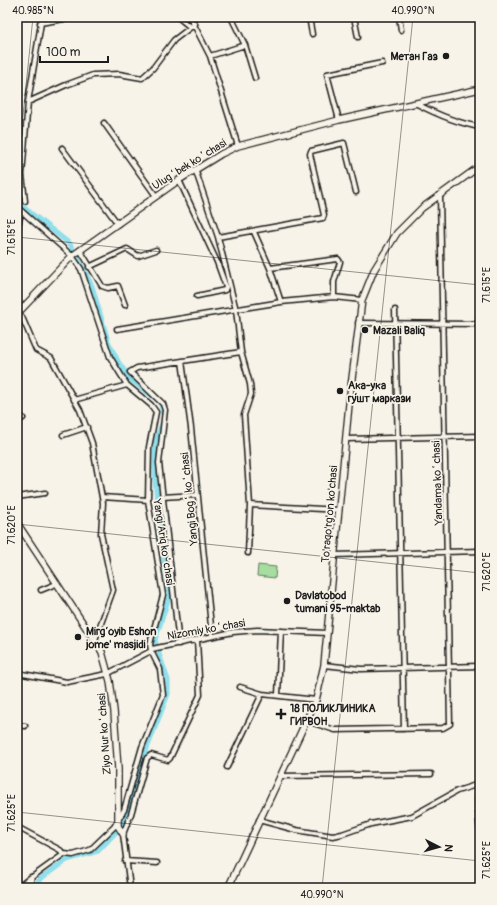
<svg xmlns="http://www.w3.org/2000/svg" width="497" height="905" font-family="Pangolin,sans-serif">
	<rect width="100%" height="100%" fill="#f7f3e8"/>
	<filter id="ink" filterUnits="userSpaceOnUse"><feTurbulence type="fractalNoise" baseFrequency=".025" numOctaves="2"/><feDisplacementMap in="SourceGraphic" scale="8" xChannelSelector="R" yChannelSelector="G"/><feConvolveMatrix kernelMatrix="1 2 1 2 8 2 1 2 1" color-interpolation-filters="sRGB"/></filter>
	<g filter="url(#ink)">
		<path fill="#a7dda0" stroke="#627c5e" d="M258,565L276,567L275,578L257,576Z"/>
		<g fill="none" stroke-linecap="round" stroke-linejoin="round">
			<path stroke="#8fdfec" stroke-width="5" d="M17,202L70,244L92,286L108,341L119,363L131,380L155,398
				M34,888L40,879L67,860L98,851L119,829L126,818L144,756L168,694V680L157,648L155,640L170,594L160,534L155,479V442L164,419L161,404"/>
			<g stroke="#1c1c1c" stroke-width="7">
				<path id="street" d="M178,17L190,27
					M190,17L210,56L238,146
					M231,17L245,45L255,78
					M309,17L312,34
					M354,17L358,37
					M399,17L401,30
					M40,23L76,17
					M210,56L245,45
					M28,102L66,85L93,75L119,74L142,78L153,68L174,40L195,24
					M417,104C438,115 457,123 480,127
					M339,120L327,74L382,63
					M104,123L156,196
					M62,148L118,224
					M195,169L218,237L236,310L241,352L250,384L251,394L244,415L250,505L248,553
					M179,180L217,262L226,287L225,290L197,296
					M25,201L22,175L28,102L42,17
					M17,207L72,256L81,269L110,357L127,385L151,405L156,412L149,447L148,500L163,595L150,644L151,651L160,669L163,695L142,747L124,810L114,827L90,850L73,855L64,854L32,877L29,888
					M17,231L21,212
					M254,232L270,268L281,302
					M218,237L323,218L324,215L310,154L311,151L344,143L356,192
					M80,250L102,286L108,288L118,286L125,305
					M89,267L127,249L138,256L156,250
					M270,268L338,259L340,262L334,282V297
					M395,310L404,729
					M17,311L22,317L36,350L51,358L80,410L92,443L103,503L101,534L113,590L95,640
					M358,323L480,324
					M117,329L281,302L334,297L362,300
					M182,361L191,428L212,636
					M74,400L127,385
					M17,422L23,418
					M63,435L87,427
					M346,439L480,436
					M17,497L45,493
					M102,497L148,500
					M162,497L197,495
					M250,505L339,510
					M335,555L480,551
					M41,590L56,584
					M179,644L159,463L165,410L163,404L130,372L137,368L241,352
					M324,665L361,669L480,666
					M17,673L67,682L107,674L151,651L152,649L233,632L257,630L327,633
					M240,687L262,694L316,700
					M278,695L281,631
					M307,721L335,730L443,728L450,724L440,195
					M17,725L25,726
					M227,767L262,694
					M280,776L431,774
					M259,820L296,830L333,836L342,834L371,824L412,816L457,791L479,784
					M17,827L60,850L64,854
					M125,861L157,863
					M17,888L31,877
					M130,888L123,834L131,814L147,758L151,755L168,760L170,758L200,695L197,640"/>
			</g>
			<g stroke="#1c1c1c" stroke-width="8">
				<path id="secondary" d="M17,314L72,256L179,180L221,154L238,146L339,120L480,89
					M17,523L102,652L110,681L114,711L118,769V826L123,834
					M480,782L478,801L480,828
					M228,888L316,700L324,665L350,394L362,300L374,270L397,233L422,208L480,166"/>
			</g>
			<use href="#street" stroke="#f7f3e8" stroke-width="4"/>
			<use href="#secondary" stroke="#f7f3e8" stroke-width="5.5"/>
		</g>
	</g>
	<path fill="none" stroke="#1c1c1c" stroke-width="1" stroke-opacity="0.45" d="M17,174L33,17M17,237L480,285M17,524L480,573M17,812L480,861M322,888L413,17"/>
	<g fill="#1c1c1c" stroke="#f7f3e8" stroke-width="1.5">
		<circle cx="446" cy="56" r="4"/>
		<circle cx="365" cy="330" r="4"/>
		<circle cx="340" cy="391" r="4"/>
		<circle cx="287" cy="601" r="4"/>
		<circle cx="78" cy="637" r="4"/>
		<path d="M279 708h4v4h4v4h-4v4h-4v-4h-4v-4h4z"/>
	</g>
	<g text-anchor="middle" stroke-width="3.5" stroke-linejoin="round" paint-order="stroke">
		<g font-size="11" font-weight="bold" fill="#1c1c1c" stroke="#f7f3e8" text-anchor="start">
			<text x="438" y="60" text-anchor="end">Метан Газ</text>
			<text x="373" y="334">Mazali Baliq</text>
			<text x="348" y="389">Ака-ука<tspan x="348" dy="13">гу́шт маркази</tspan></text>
			<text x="295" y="599">Davlatobod<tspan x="295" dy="13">tumani 95-maktab</tspan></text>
			<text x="86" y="635">Mirg‘oyib Eshon<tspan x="86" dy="13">jome' masjidi</tspan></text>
			<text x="290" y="712">18 ПОЛИКЛИНИКА<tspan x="290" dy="13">ГИРВОН</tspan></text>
		</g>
		<g font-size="11" fill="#1c1c1c" stroke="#f7f3e8">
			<text transform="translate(189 164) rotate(-32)" y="4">Ulugʻbek koʻchasi</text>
			<text transform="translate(437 483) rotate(-92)" y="4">Yandama koʻchasi</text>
			<text transform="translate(189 499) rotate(-96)" y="4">Yangi Bogʻ koʻchasi</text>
			<text transform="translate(329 514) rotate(-85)" y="4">To'raqo'rg'on ko'chasi</text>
			<text transform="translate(164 542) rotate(81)" y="4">Yangi Ariq koʻchasi</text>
			<text transform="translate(206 629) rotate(-10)" y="4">Nizomiy koʻchasi</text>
			<text transform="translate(104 734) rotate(-94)" y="4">Ziyo Nur koʻchasi</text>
		</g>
	</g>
	<rect width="497" height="905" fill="none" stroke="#f7f3e8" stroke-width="44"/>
	<g transform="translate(439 847) rotate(96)" stroke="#f7f3e8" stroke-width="3" paint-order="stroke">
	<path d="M0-3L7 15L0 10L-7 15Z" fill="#1c1c1c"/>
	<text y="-6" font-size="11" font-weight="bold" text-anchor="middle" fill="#1c1c1c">N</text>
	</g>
	<path d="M40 56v6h68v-6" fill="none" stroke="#1c1c1c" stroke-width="2"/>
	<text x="46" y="56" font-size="12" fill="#1c1c1c" stroke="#f7f3e8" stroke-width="3" paint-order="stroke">100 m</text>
	<rect x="22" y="22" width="453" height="861" fill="none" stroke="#1c1c1c" stroke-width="1.5"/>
	<g font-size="10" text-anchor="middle" fill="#1c1c1c">
		<text x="33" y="14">40.985°N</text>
		<text x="413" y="14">40.990°N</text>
		<text transform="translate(11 237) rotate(-90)" y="4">71.615°E</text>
		<text transform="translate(486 285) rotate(-90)" y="4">71.615°E</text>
		<text transform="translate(11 525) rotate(-90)" y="4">71.620°E</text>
		<text transform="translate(486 572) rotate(-90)" y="4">71.620°E</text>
		<text transform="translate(11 813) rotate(-90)" y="4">71.625°E</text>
		<text transform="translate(486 860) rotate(-90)" y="4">71.625°E</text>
		<text x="322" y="898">40.990°N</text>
	</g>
</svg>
